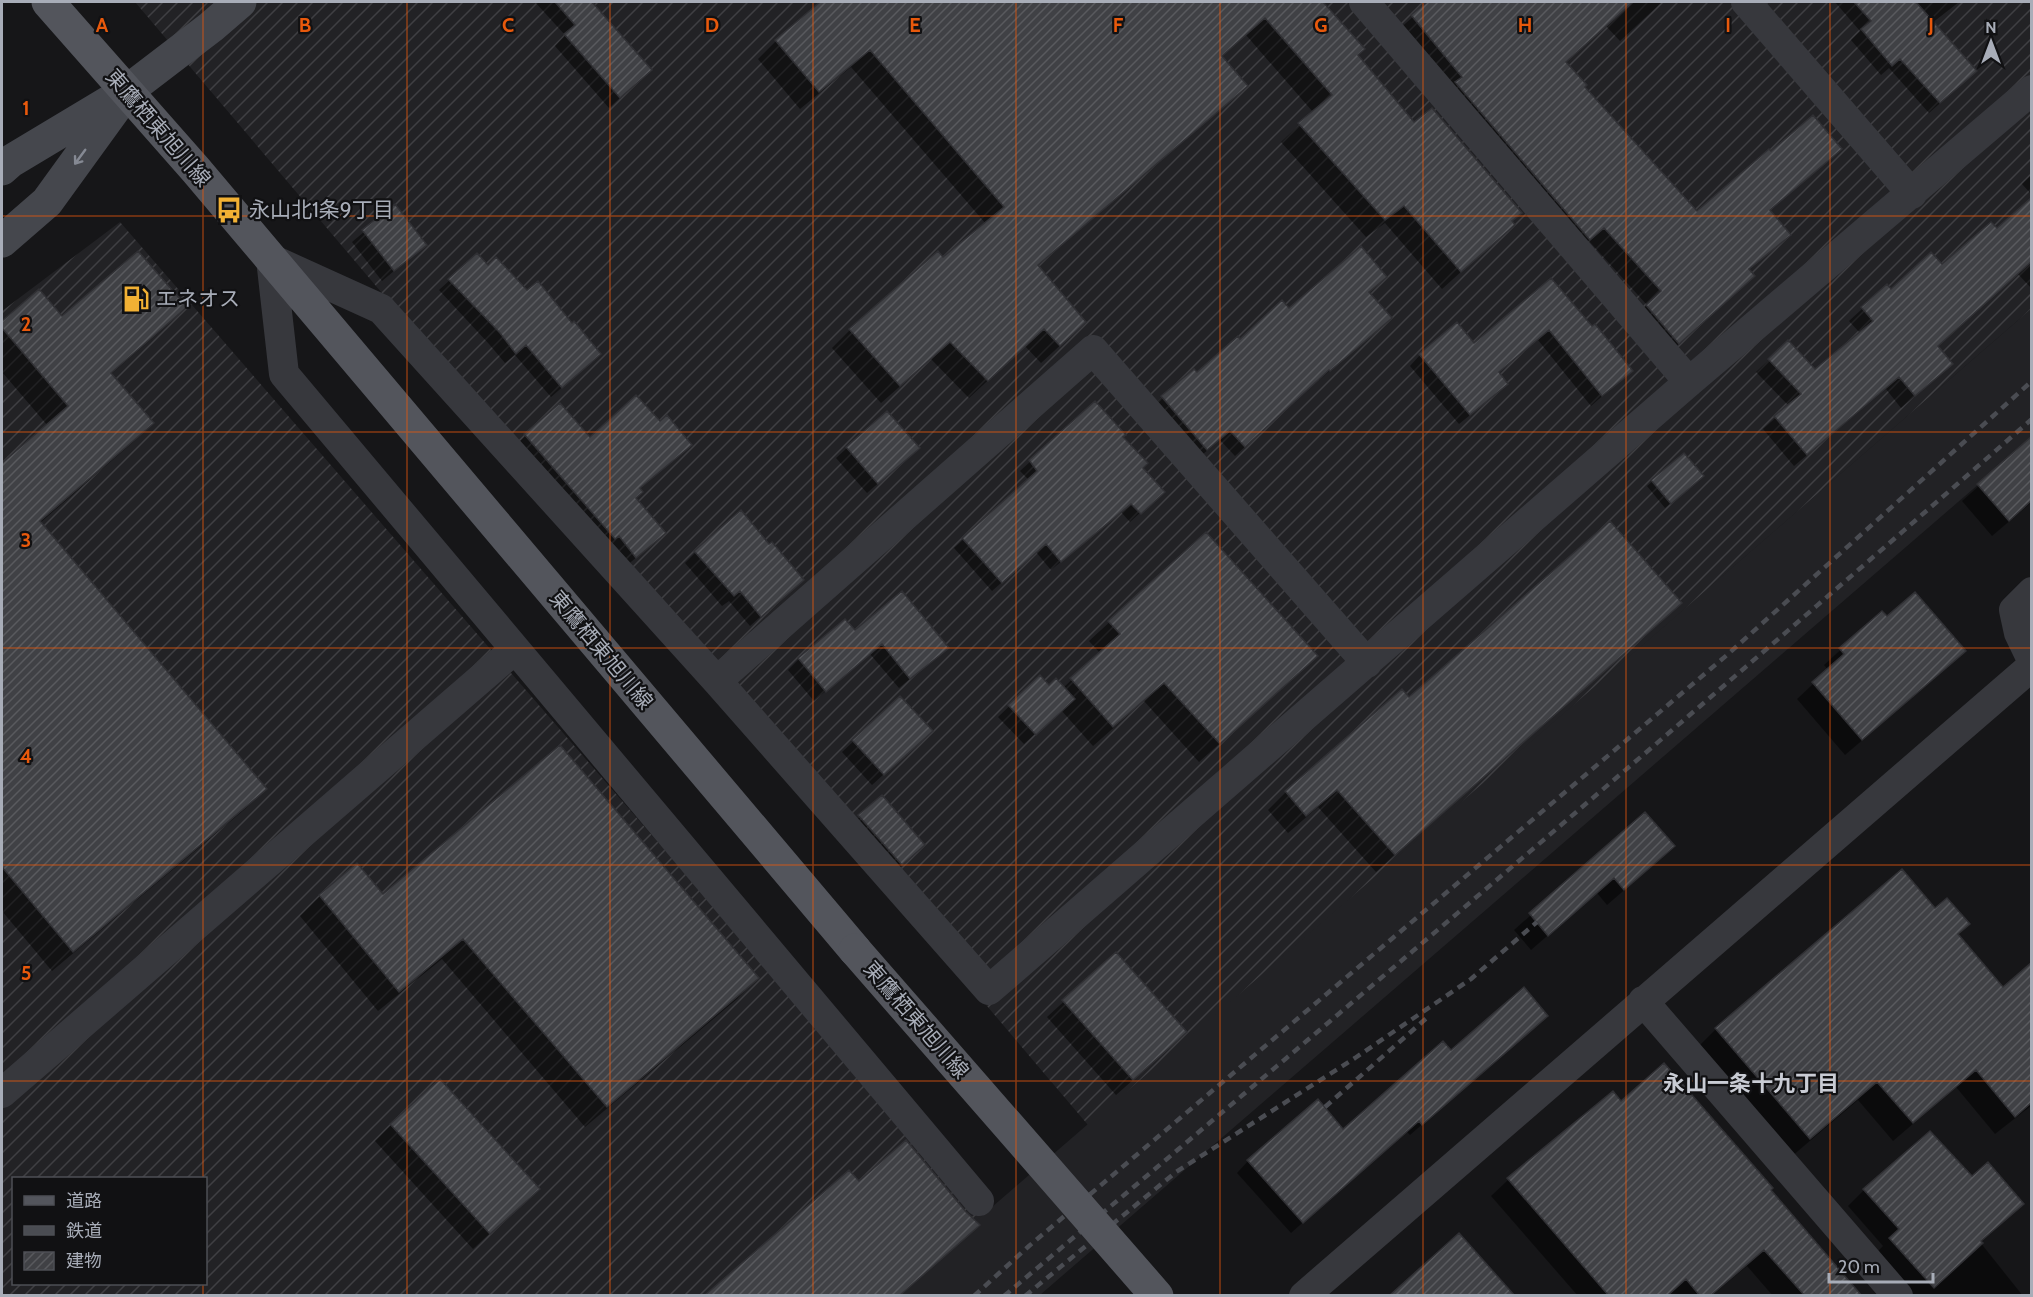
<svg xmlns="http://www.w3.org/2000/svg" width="2033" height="1297" font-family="Cabin,'Noto Sans JP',sans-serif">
	<defs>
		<pattern id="industrial-furrows" width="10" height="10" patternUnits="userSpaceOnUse" patternTransform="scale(1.5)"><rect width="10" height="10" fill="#222225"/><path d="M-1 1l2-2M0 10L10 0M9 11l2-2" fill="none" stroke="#3f3f43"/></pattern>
		<pattern id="building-hatch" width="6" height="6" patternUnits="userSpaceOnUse" patternTransform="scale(1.5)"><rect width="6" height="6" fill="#404145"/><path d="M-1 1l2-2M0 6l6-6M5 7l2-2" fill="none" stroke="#595a5e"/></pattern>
	</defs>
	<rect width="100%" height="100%" fill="#161618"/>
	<path fill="#222225" d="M2031,309V439L1040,1295L889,1296Z"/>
	<path fill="url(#industrial-furrows)" fill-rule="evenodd" d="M135,2H2031V309L1088,1125Z
		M120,222L982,1216L889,1295L2,1296V311ZM14,1178H206V1284H14Z"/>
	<path fill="#0007" d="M535,2H591L650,70L609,108L555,46L565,35Z
		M822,2H1300L1302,4L1304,2H1321L1363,49L1356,56L1414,124L1513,225L1442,289L1385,223L1366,237L1281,142L1313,112L1246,35L1221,57L1245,86L1227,104L1037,266L1066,340L1041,363L1025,346L969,398L931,359L881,403L832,348L850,330L986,224L851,67L800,109L758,59L776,41Z
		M1430,2H1662L1620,41L1606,26L1565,63L1583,87L1697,213L1771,153L1840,149L1769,211L1788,235L1748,270L1739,290L1664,357L1632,320L1647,305L1589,241L1575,253L1398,30Z
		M1835,2H1959L1932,23L1965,81L1929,113L1889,68L1881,75L1851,40L1860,31Z
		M2032,174V195L2022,184Z
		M2032,200V289L2018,274L1936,346L1951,364L1938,376L1901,408L1886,389L1794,466L1763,429L1789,406L1756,372L1788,342L1814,371L1860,333L1849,321L1887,286L1891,291L1941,266L1996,230Z
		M395,206L425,245L382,281L352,242Z
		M488,267L589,364L551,397L515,355L505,363L489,344L439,290L450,280Z
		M1385,277L1368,293L1380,327L1319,380L1318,379L1235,456L1220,440L1197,459L1153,406L1162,397L1197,374L1240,341L1289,310Z
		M1551,280L1631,371L1591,406L1538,340L1498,373L1496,394L1459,424L1410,366L1420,355L1474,345Z
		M39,291L62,318L185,307L165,327L111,374L152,423L132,443L40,523L265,789L245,809L52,971L2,911V465L48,426L2,372V323Z
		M1095,403L1121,437L1141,468L1153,501L1130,522L1121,512L1051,570L1036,552L992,591L954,548L1029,480L1020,471Z
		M660,423L635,498L654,543L626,566L516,445L526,435L589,439Z
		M2032,439V502L1992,536L1962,501Z
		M847,448L907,458L867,493L836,458Z
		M1684,455L1697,481L1665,508L1647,486Z
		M1206,534L1296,675L1199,762L1144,701L1093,746L1061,710L1024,744L998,717L1040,677L1049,687L1063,688L1100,653L1089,641Z
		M769,546L802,580L750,626L729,601L722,606L685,563L696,552Z
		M1680,603L1662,621L1376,872L1318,807L1288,833L1268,810L1286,792L1401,691L1409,699Z
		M1881,613L1887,618L1964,651L1948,667L1845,755L1797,699L1828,670L1824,665Z
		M854,632L947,648L899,688L870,654L814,701L788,670L799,659Z
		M900,698L920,741L872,785L842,752Z
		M882,797L913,856L891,875L849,827Z
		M1645,814L1657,862L1607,905L1597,893L1531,950L1514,930Z
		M320,896H382L757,978L737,999L585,1127L442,959L378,1011L300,916Z
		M1935,910L2003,989L2021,974L2032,987V1105L1995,1134L1956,1087L1893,1141L1858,1100L1791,1157L1697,1048L1716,1029Z
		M1116,954L1169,1048L1116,1095L1047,1017Z
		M1534,1027L1410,1135L1406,1131L1291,1233L1237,1173L1248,1161L1343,1131L1451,1052Z
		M1612,1093L1621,1103L1769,1190L1860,1296H1773L1747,1266L1711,1296H1578L1491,1196L1508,1180Z
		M391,1125L538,1189L473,1249L375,1141Z
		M1971,1178L2022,1204L1980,1242L2023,1296H1910L1874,1255L1883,1246L1848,1206L1864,1190Z"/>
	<path fill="url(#building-hatch)" stroke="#303034" stroke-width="1.5" d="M555,2H592L652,70L620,98L564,34L575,25Z
		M820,2H1323L1365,49L1358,55L1414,122L1432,108L1522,213L1512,221L1515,225L1461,272L1404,206L1385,220L1298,123L1332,95L1265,18L1222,56L1248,86L1038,265L1086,322L1060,346L1044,329L988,381L950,342L900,386L849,329L938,251L943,257L1004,207L870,50L819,92L775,40Z
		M1427,2H1633L1566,62L1587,85L1585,87L1697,211L1769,149L1771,151L1813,115L1842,149L1770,210L1791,235L1749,269L1755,276L1679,344L1646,305L1661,291L1604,228L1590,240L1455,82L1462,77L1411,15Z
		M1854,2H1916L1977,71L1940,103L1900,59L1892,66L1861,29L1871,21Z
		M2031,198V262L1938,346L1953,364L1915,396L1899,377L1807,455L1774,416L1801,394L1768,359L1788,340L1815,369L1873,321L1861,307L1887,284L1891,289L1931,252L1942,264L1991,222L1997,228Z
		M395,204L427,245L394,271L362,230Z
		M1361,246L1387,277L1369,292L1392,318L1330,371L1329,370L1245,447L1230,431L1207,450L1161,396L1194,369L1197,372L1238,336L1240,339L1282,300L1289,308Z
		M138,251L187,307L111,373L154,423L40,521L267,789L73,952L2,867V463L68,406L2,328V321L39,289L62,316Z
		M477,253L488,265L496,257L527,290L538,281L572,323L574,321L601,354L562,388L526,345L516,354L500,333L448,279Z
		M1551,278L1592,326L1595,324L1633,371L1602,396L1549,330L1499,372L1508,384L1470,415L1419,354L1457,322L1474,343Z
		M636,395L660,421L667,415L692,445L640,488L643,492L636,498L666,533L636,558L619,536L615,539L524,434L560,403L590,437Z
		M1095,401L1126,435L1123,437L1148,463L1143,468L1165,492L1141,514L1131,504L1061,562L1046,544L1002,583L962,538L1037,471L1029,460Z
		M887,411L920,448L878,484L846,447Z
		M2031,437V501L2009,521L1977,484Z
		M1684,453L1704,476L1671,504L1651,480Z
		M741,510L769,544L772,542L804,580L761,617L740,591L734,596L694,551Z
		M1610,521L1682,603L1395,855L1337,790L1306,816L1285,791L1402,689L1409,697Z
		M1206,532L1318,656L1220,744L1164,683L1113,727L1070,678L1120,634L1108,621Z
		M902,591L949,648L910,679L882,644L826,692L798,658L845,619L855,630Z
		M1915,592L1966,651L1862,740L1812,682L1844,654L1839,648L1882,611L1887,616Z
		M1040,675L1049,685L1056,678L1075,699L1036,735L1008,705Z
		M900,696L933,731L884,775L852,740Z
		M560,745L759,978L607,1107L463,939L399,992L319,895L357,863L383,894Z
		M882,795L925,845L902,865L858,815Z
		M1645,812L1675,846L1624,890L1614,878L1548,936L1529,913Z
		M1902,869L1935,908L1947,898L1970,924L1958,934L2003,987L2031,963V1103L2015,1117L1976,1070L1913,1123L1877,1082L1810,1139L1715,1028Z
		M1116,952L1187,1032L1133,1080L1062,1000Z
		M1524,987L1548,1016L1422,1125L1419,1121L1303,1223L1247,1160L1318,1099L1343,1129L1443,1041L1451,1050Z
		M1664,1063L1773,1188L1771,1190L1862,1296H1805L1764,1250L1710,1296H1700L1686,1279L1667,1296H1609L1507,1178L1613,1091L1621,1101Z
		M440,1079L540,1189L490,1234L390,1124Z
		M1930,1131L1972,1176L1988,1162L2024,1204L1981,1241L1983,1243L1934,1288L1889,1238L1899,1229L1863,1189Z
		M906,1140L966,1212L980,1225L899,1296H704L849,1170L859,1181Z
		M1459,1233L1515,1296H1389Z"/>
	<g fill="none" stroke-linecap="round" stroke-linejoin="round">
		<path stroke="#37383d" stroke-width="30" d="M1364,2L1689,382
			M1746,2L1912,194
			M271,259L381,309L717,681L989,990L1689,382L2032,90
			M271,259L284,374L979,1201
			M2032,592L2014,610L2019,633L2032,660
			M717,681L1093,350L1367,663
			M1643,1001L1898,1296
			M2,1093L514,650
			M1304,1296L2032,666"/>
		<path stroke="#45474d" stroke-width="33" d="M2,169L11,161L126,92L211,27L240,2
			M2,241L47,202L118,104"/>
		<path stroke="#53555c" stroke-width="33" d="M48,2L196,170L855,950"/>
		<path stroke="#4a4c52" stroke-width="4.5" stroke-dasharray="8 6" stroke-linecap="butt" d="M1325,1107L1429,1016
			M974,1296L1029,1246L1727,655L2032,381
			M1004,1296C1349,1006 1693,715 2032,419
			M1025,1296L1176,1172L1355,1058L1471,979L1537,922"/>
		<path stroke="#53555c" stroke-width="33" d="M855,950L1157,1296"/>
	</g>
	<defs><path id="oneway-shaft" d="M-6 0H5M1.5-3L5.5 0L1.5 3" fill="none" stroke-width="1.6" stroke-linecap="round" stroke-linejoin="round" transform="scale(1.5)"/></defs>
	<use stroke="#858993" href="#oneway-shaft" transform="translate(80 157) rotate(126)"/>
	<path fill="none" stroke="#e8590c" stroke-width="1.5" stroke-opacity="0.55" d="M203,2V1178M407,2V1296M610,2V1296M813,2V1296M1016,2V1296M1220,2V1296M1423,2V1296M1626,2V1296M1830,2V1296M2,216H2032M2,432H2032M2,648H2032M2,865H2032M2,1081H2032M203,1284V1296"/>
	<defs>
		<g id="bus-bare" transform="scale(2.07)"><path d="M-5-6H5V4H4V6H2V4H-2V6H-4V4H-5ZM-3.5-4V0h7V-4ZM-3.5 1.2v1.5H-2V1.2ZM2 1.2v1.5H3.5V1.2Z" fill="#f2b134" stroke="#111113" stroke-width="2.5" paint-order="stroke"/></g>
		<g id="fuel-bare" transform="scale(2.07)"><path d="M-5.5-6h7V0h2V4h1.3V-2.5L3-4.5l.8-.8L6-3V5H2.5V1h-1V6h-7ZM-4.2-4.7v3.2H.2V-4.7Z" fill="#f2b134" stroke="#111113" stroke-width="2.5" paint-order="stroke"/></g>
	</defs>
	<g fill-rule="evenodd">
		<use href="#bus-bare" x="229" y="210"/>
		<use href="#fuel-bare" x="136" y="299"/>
	</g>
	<g text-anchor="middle" stroke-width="4.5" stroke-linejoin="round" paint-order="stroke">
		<g font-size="21" fill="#a8adb8" stroke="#111113">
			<text transform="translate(158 128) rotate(49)" y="7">東鷹栖東旭川線</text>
			<text transform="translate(601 650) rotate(50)" y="7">東鷹栖東旭川線</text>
			<text transform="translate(916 1020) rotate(49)" y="7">東鷹栖東旭川線</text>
		</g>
		<g font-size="21" fill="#a8adb8" stroke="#111113" text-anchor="start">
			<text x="249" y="217">永山北1条9丁目</text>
			<text x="156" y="306">エネオス</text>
		</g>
		<g font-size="22" font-weight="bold" fill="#c9ccd4" stroke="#111113">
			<text x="1751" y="1091">永山一条十九丁目</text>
		</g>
	</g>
	<g font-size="20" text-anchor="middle" font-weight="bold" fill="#e8590c" stroke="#111113" stroke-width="4.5" stroke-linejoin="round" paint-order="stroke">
		<text x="102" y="32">A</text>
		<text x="305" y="32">B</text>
		<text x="508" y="32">C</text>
		<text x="712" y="32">D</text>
		<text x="915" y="32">E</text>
		<text x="1118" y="32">F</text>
		<text x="1321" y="32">G</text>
		<text x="1525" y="32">H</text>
		<text x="1728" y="32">I</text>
		<text x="1931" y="32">J</text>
		<text x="26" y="115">1</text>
		<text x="26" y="331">2</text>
		<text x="26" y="547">3</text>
		<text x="26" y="763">4</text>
		<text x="26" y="980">5</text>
	</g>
	<rect width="2033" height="1297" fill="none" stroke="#a8adb8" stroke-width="6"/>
	<rect x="12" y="1177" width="195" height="108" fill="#111113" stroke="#4d4f55" stroke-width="1.5"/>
	<rect x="24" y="1196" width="30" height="9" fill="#53555c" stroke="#4d4f55" stroke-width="1.5"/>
	<text x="66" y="1207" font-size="18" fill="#a8adb8">道路</text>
	<rect x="24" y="1226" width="30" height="9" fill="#4a4c52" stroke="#4d4f55" stroke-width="1.5"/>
	<text x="66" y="1237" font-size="18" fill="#a8adb8">鉄道</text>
	<rect x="24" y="1252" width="30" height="18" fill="url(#building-hatch)" stroke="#4d4f55" stroke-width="1.5"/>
	<text x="66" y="1267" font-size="18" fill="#a8adb8">建物</text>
	<g transform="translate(1991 42)" stroke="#111113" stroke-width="4.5" paint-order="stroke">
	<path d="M0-4.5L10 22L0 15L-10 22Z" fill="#a8adb8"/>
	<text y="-9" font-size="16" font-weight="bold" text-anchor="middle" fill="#a8adb8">N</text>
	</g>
	<path d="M1829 1273v9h104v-9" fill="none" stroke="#a8adb8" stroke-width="3"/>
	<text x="1838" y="1273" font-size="18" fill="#a8adb8" stroke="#111113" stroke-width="4.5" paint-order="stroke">20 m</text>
</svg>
